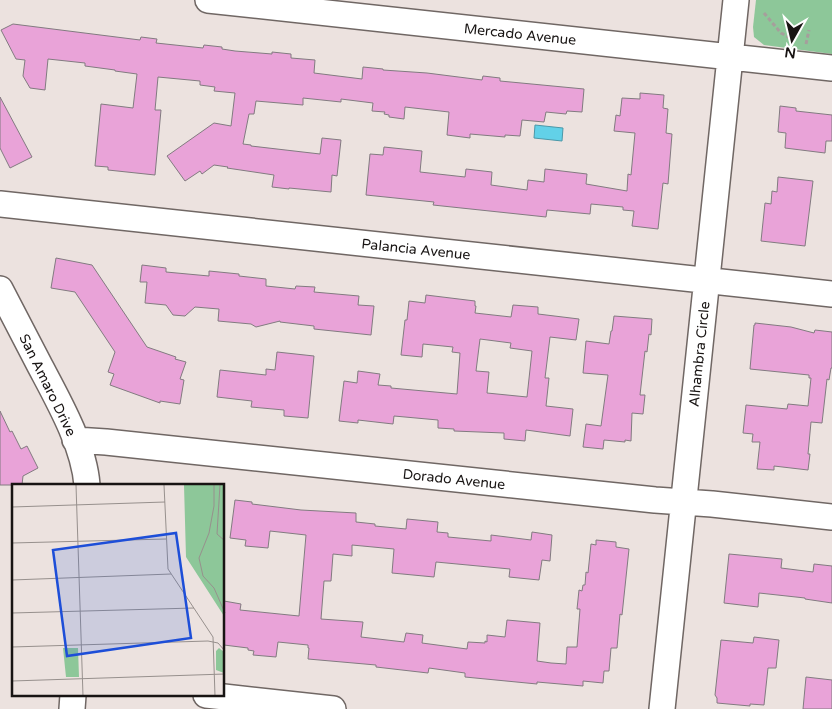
<svg xmlns="http://www.w3.org/2000/svg" width="832" height="709" font-family="'Varela Round',sans-serif">
	<rect width="100%" height="100%" fill="#ece2df"/>
	<path fill="#8dc799" d="M756,0H832V54L764,45L754,37L753,27Z"/>
	<path fill="#62d1e8" stroke="#4c98a8" d="M535,125L563,128L562,141L534,138Z"/>
	<path fill="#e9a3d8" stroke="#827b80" fill-rule="evenodd" d="M13,24L140,40L141,37L157,39L156,43L203,48L204,45L222,47V49L235,51L272,54V52L291,54V58L315,60L314,73L362,79L363,67L383,69V70L427,73L482,80L483,76L500,78V81L584,89L582,112L567,111L566,114L546,112L544,122L522,120L520,136L505,135V137L470,134V138L447,135L449,112L405,107L404,119L389,117V115L384,114L385,112L372,111L373,103L341,99V102L303,98V105L256,101L254,114H249L243,144L251,145V146L320,154L322,138L341,140L337,176L332,175L331,192L289,188V189L272,187L274,175L227,168L228,167L214,165L202,174L200,171L185,181L167,156L214,123L231,126L235,93L214,91L215,87L200,85V81L158,77L155,110H161L155,175L108,170V167L95,166L101,104L133,108L137,74L115,71V70L85,66V63L48,59L45,90L30,88L23,76L25,60L16,59L1,30Z
		M640,93L664,95L663,108L668,109L666,133L672,134L668,184L663,183L658,229L632,226L634,211L623,210V207L591,204L590,214L547,210L546,217L433,205L434,202L366,195L370,154L383,155L384,147L422,151L420,172L465,177L466,169L492,172L491,185L527,190L528,180L544,182L545,169L587,174L586,184L627,191L628,174L631,175L635,133L614,131L616,115L620,116L622,98L640,99Z
		M0,97L32,157L10,168L0,148Z
		M780,106L796,108V111L832,115V141H826L825,153L785,148L786,133L778,132Z
		M778,177L813,181L805,246L761,241L765,203L771,204L772,191L777,192Z
		M56,258L92,265L147,347L176,357L175,359L186,362L180,379L184,380L180,404L160,401V403L110,385L114,374L108,372L115,352L75,292L51,288Z
		M142,265L166,268V272L209,276V271L239,274V276L266,279V286L295,289L296,286L315,287L314,292L359,296L358,305L374,306L371,335L314,329V326L280,322V321L256,327L251,324L218,321L219,309L195,307L185,316L173,315L166,305L145,303L147,282H140Z
		M426,295L475,301V306H476L475,313L511,317L513,305L538,307V314L579,319L576,340L550,337L545,378H549L546,406L573,409L570,436L526,430L525,441L504,439V433L454,431V429L438,428V420L394,416L393,424L358,420V423L339,421L344,381L357,383L358,371L380,374L378,385L391,386V388L457,394L460,353L452,352L453,347L423,344L422,357L401,355L405,320H407L409,301L425,303ZM480,339L511,343L510,348L532,351L527,397L487,393L489,372L476,371Z
		M614,316L652,319L651,335L649,334L647,352L645,351L640,395H645L643,414L632,413L631,441L625,440V442L604,440L603,449L583,447L586,424L601,426L608,375L583,373L586,341L609,344L611,331H612Z
		M755,323L791,327L814,333L815,330L832,332V368H831L829,380L827,379L822,423L811,422L808,454H810L808,470L774,466V470L757,469L760,442H752L753,434L743,433L746,405L787,409L788,404L808,406L811,378H809V375L750,369L754,325H755Z
		M277,352L314,356L308,418L284,416V410L251,407L252,401L217,397L220,370L266,375V369L275,370Z
		M0,411L10,432L12,431L21,449L27,446L38,468L23,476L22,485H0Z
		M235,500L252,502V504L301,510L356,513V522L375,524V526L406,529L407,519L438,522L437,532L448,533V537L491,541V535L531,540L532,532L552,535L550,561L542,560L539,580L509,577L510,569L436,562L434,577L392,573L394,549L352,545V556L333,554L331,581H324L321,619L363,622L361,637L404,642L406,633L423,635L422,643L467,649L468,642L485,643V641L487,642V635L505,637L507,620L540,623L537,661L551,663L566,664L567,647H577L580,609H577L579,590L582,591L583,585H585L586,572L588,573L591,544L596,545V540L616,542V547L629,549L622,615L620,614L617,648H611L609,671H604L603,683L583,681V686L537,682V684L465,677V673L429,668L428,673L376,667V665L308,659L309,648H308V645L278,642L276,657L253,655L254,651L248,650V648L224,645V601L241,604L240,610L299,616L306,535L270,531L268,548L245,546L246,540L230,538Z
		M729,554L782,559L781,568L813,572L814,564L832,566V603L805,599V598L759,593L758,607L724,603Z
		M754,637L779,640L776,668H768L764,705L750,704V706L717,703V698L715,695L721,640L753,643Z
		M806,677L832,680V709H803Z"/>
	<g fill="none" stroke-linecap="round" stroke-linejoin="round">
		<g stroke="#706764" stroke-width="28">
			<path id="minor" d="M208,0L832,68
				M0,204L832,294
				M0,289C13,314 26,339 39,364C58,400 84,445 87,485
				M75,440L106,442L655,500L712,504L832,517
				M206,695L333,709
				M72,709L73,695
				M662,709L736,0"/>
		</g>
		<path stroke="#a69e9c" stroke-width="3" stroke-dasharray="4 2.5" stroke-linecap="butt" d="M764,13L781,33L794,40
			M806,44L809,30"/>
		<use href="#minor" stroke="#fff" stroke-width="25"/>
	</g>
	<g text-anchor="middle" stroke-width="4.5" stroke-linejoin="round" paint-order="stroke">
		<g font-size="14" fill="#181413" stroke="#fff">
			<text transform="translate(520 34) rotate(6)" y="5">Mercado Avenue</text>
			<text transform="translate(416 249) rotate(6)" y="5">Palancia Avenue</text>
			<text transform="translate(699 354) rotate(-84)" y="5">Alhambra Circle</text>
			<text transform="translate(48 385) rotate(64)" y="5">San Amaro Drive</text>
			<text transform="translate(454 479) rotate(6)" y="5">Dorado Avenue</text>
		</g>
	</g>
	<g transform="translate(12 484)">
		<rect width="212" height="212" fill="#ece2df"/>
		<path d="M172,1H212V132L174,73ZM51,164H66L67,193H54ZM207,164L212,168V189L204,186V167Z" fill="#8dc799"/>
		<path fill="none" stroke="#97908d" stroke-width="1" d="M64,1L71,212M152,1L156,85L201,153L203,212M202,1V22L197,49L187,74L191,92L202,104L213,129M208,1L205,50L213,57M0,23L153,18M0,59L154,55M0,96L159,90M0,129L182,124M0,163L196,157L206,159L213,167M0,197L213,190"/>
		<path fill="#1d4ed8" fill-opacity="0.15" stroke="#1d4ed8" stroke-width="2.5" d="M164,49L179,154L55,172L41,66Z"/>
		<rect width="212" height="212" fill="none" stroke="#181413" stroke-width="2.5"/>
	</g>
	<g transform="translate(792 40) rotate(188)" stroke="#ffffff" stroke-width="4" paint-order="stroke">
	<path d="M0-4L9 19L0 12L-9 19Z" fill="#181413"/>
	<text y="-8" font-size="14" font-weight="bold" text-anchor="middle" fill="#181413">N</text>
	</g>
</svg>
